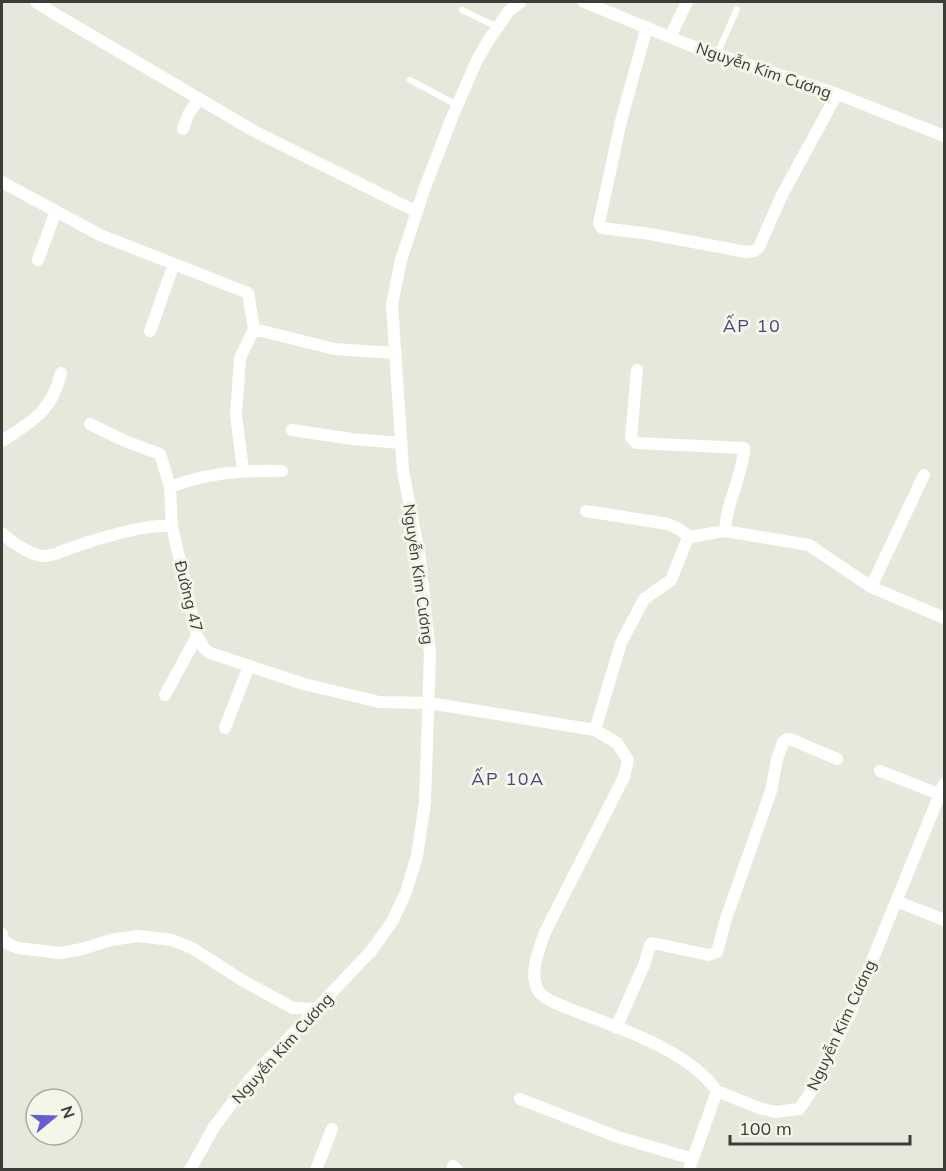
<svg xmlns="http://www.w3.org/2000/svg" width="946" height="1171" font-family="Mulish,sans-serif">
	<rect width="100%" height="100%" fill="#e6e8dc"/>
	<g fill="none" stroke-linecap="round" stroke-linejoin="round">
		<path stroke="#fff" stroke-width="6" d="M462,10L497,27
			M717,54L737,9
			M410,80L457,105"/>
		<path stroke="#fff" stroke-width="12" d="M36,2L55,14L254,131L417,212
			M584,2L689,45L837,94L944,136
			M647,27L621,121L599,223L602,228L650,234L746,252L754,251L759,247L782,195L837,94
			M670,37L687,2
			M183,129L189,113L199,99
			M2,182L100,235L248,293L254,329L240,358L236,415L243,470
			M38,260L56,211
			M254,329L334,349L396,353
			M150,331L174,264
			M637,370L631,437L636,443L744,448C743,476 726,502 725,531
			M90,424L125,441L160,454L170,487L172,526
			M292,430L352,439L401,443
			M2,441C33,421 52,411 61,373
			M170,487C207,473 242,470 282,471
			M586,511L668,524L679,529L690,537
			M2,533C11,542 29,554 42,556C52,557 59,552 68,549C93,540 147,523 172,526L197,636L204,648L210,653L304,684L379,702L429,703L595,730L617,743L628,760L624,777L545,932C539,949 528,975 539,992C542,995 547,999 551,1001C604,1025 682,1043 717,1091
			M871,587L924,475
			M165,695L197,636
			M225,728L249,666
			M595,730L621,643L644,599L671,580L687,540L690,537L725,531L809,545L871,587L944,618
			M880,771L939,794
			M896,901L944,920
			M2,934L4,942L18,948L60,953L82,949L111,940L137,936L172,940L192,948L245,982L293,1008L316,1009
			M616,1028L644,965L650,945L652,943L709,955L717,952L726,919L771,791L777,759L783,742L787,739H790L837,759
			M520,1099L618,1137L693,1159
			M453,1166L457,1170
			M190,1170L214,1127L250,1079L371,951L392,922L406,892L417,856L425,802L430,654L420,559L403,470L392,305L401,260L424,190L451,120L476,62L488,41L509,11L520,2
			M316,1170L332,1129
			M689,1170L717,1091L759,1108L775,1112L799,1109L809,1095L851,1012L944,784"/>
	</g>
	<g text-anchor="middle" stroke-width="6" stroke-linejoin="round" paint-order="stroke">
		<g font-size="16" fill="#3c3d38" stroke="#f3f6e9">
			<text transform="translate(764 70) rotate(19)" y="6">Nguyễn Kim Cương</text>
			<text transform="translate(419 574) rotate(82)" y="6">Nguyễn Kim Cương</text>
			<text transform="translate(189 596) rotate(76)" y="6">Đường 47</text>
			<text transform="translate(841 1025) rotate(-65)" y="6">Nguyễn Kim Cương</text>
			<text transform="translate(282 1048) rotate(-48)" y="6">Nguyễn Kim Cương</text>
		</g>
		<g font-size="18" letter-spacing="1.5" fill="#4a4785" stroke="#f3f6e9">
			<text x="752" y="332">ẤP 10</text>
			<text x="508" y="785">ẤP 10A</text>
		</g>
	</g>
	<rect width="946" height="1171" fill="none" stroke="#3c3d38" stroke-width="6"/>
	<g transform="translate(54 1117) rotate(71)"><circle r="28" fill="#f3f6e9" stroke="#aaaca2" stroke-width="1.5"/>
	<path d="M0-4.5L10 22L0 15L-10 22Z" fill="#685cd5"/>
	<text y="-9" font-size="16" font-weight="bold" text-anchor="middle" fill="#3c3d38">N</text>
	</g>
	<path d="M730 1135v9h180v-9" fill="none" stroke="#3c3d38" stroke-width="3"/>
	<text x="739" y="1135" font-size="18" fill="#3c3d38" stroke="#f3f6e9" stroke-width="4.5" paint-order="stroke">100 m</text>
</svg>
